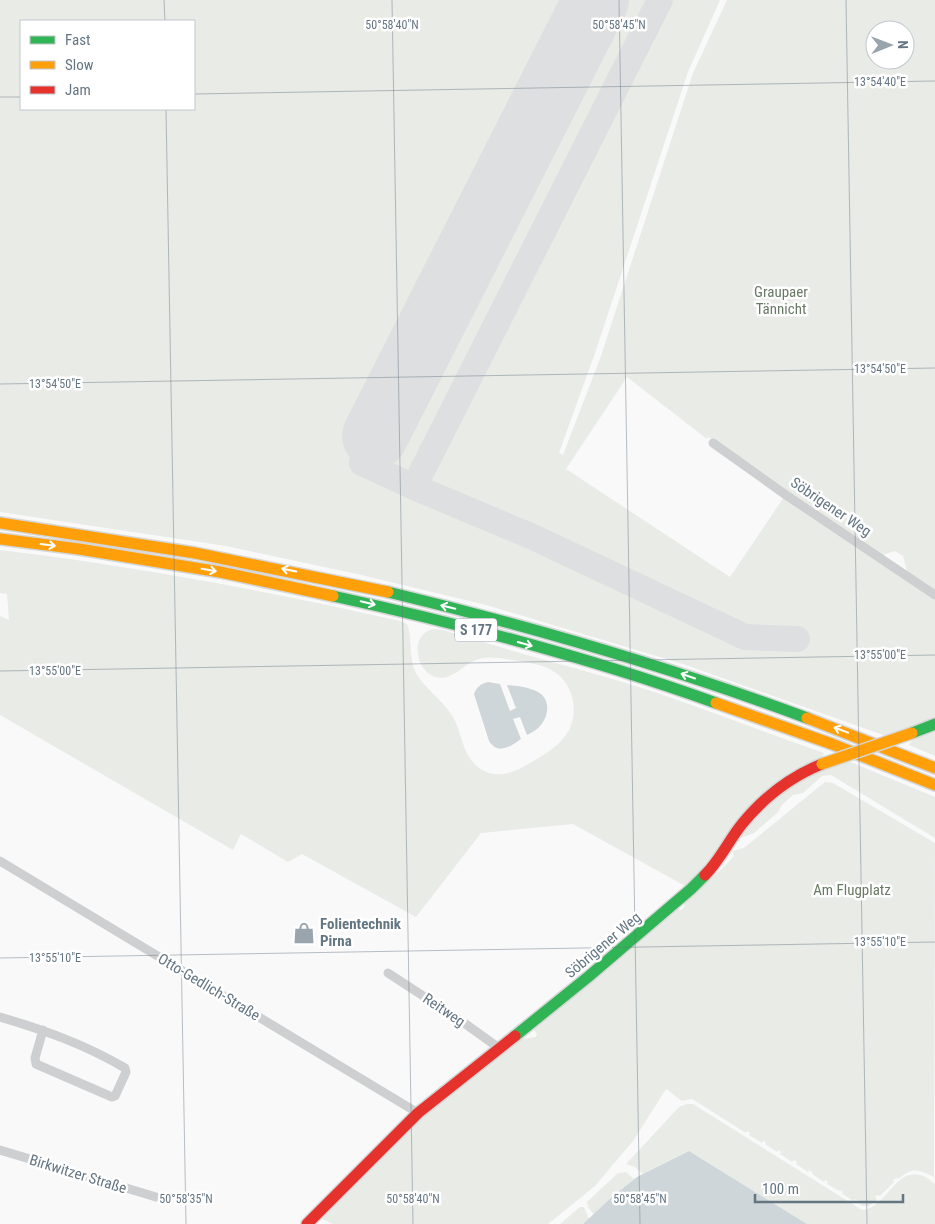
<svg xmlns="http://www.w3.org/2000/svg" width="935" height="1224" font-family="'Roboto Condensed',sans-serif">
	<rect width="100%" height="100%" fill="#f9f9f9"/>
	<path fill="#e8ebe6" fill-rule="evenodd" d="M0,0H720L688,72L595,353L559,453L563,455L601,356L693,73L727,0H935V590L907,571L903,556L895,551L882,555L787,492L709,437L707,439L627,377L566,469L730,577L784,497L935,598V720L886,736L683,664L486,605L357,574L226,546L0,512ZM21,21H194V109H21ZM875,30H905V60H875Z
		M0,550C135,566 268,591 400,621L407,624C413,640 408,659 417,675C425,688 442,700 451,714C460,727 461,744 469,757C483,778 503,778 523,767C539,758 562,746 570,728C578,710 573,685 556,673C544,664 526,662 511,660C501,658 489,656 479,659C463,663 451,684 433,676C421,671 416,656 418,644C420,636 426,630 434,629C441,629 449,632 457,634C478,640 499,647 520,653C570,667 620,680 669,697C721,715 772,735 824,753L822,758L803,766L687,887L573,824L481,833L416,917L302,854L288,862L241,834L233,850L0,715V616L9,620L7,594L0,593Z
		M935,730V756L909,745L912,740L928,734V733Z
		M848,761L935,797V838L831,775L822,776L803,793L793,795L782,805L778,812L754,833L741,838L739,835L772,799L806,775Z
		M825,782L833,783L935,843L934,1177C917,1169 913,1167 898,1179L896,1178L893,1180L894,1182L880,1196L877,1195L875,1197L877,1199L869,1206H863L858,1203L859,1201L855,1199L854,1201L842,1194L843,1192L840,1190L839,1191L827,1184L828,1182L825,1180L824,1182L812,1174V1172L809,1170L808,1172L796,1164L797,1162L794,1160L792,1162L780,1154L781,1152L779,1150L777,1152L765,1144L766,1142L763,1141L762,1143L749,1135L750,1133L747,1131L746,1133L692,1099L682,1101L666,1089L633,1141L595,1186L548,1224H333L322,1219L376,1161L435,1104L513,1043L522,1039L536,1037L537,1034L534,1030L543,1022V1019L579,990L581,991L676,908L681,910L685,906L683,902C700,886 719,874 734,856L732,851L744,848Z
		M686,1104H693L862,1210C889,1210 898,1152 935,1184V1224H807L689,1151L643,1174L635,1167L626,1164L679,1107Z
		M626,1172L634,1179L613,1196L594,1214L589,1209L587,1202L618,1173Z
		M580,1207H584L589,1219L583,1224H560Z"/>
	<path fill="#ced6d9" d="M488,682L500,684L510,711L516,708L507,685C517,686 528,687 538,692C551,699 549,716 540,726C537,730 531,733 527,735L520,717L513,719L521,739C510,747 498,755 489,741L474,694C477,687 480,684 488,682Z
		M689,1151L807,1224H583L613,1196L637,1177Z"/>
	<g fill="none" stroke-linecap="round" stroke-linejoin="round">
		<path stroke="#dedfe0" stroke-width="26" d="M375,436L362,463L414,487L660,0
			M414,487L533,537L745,637L797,639"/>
		<path stroke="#dedfe0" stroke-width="66" d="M375,436L596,0"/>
		<g stroke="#d5d6d7" stroke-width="14">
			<path id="fast" d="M388,592C530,626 670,667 807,718
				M333,596C462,624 591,658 716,703
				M912,733L935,724
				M515,1036L588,977L691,889L705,875"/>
		</g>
		<g stroke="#d5d6d7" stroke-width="14">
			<path id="slow" d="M0,523L195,553L388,592
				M0,539L79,549L220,572L333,596
				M716,703L832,744L935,785
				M807,718L935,768"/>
		</g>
		<g stroke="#d5d6d7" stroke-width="14">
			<path id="jam" d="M705,875C720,860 729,840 742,824C764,797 790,777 822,764
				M307,1224L418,1113L515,1036"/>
		</g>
		<path stroke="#cecfd0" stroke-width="9" d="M713,443L786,495L935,595
			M0,861L418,1113
			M388,973L460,1020L499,1048
			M0,1017C44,1030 84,1044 125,1068L126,1072L115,1096L112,1097L36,1064L35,1058L43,1030
			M0,1150L156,1197"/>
		<use href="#fast" stroke="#30b455" stroke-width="11"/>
		<use href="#slow" stroke="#ff9f0a" stroke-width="11"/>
		<use href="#jam" stroke="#e5322d" stroke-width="11"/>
		<g stroke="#d5d6d7" stroke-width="14" stroke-linecap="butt">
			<path id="slow-bridge" d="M822,764L912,733"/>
		</g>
		<use href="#slow-bridge" stroke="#ff9f0a" stroke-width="11"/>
	</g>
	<defs><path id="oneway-shaft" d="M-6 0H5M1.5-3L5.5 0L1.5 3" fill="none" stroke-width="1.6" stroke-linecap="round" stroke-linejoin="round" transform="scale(1.25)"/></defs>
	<g stroke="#fff">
		<use href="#oneway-shaft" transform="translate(48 545) rotate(7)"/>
		<use href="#oneway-shaft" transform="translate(209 570) rotate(9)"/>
		<use href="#oneway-shaft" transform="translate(289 570) rotate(-168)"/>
		<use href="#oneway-shaft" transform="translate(368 603) rotate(13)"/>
		<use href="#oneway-shaft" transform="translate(448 607) rotate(-166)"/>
		<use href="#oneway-shaft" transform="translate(525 644) rotate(16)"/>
		<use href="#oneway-shaft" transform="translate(688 676) rotate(-161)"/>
		<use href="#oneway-shaft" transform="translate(841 730) rotate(-159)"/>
	</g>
	<path fill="none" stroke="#657683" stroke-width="1" stroke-opacity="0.45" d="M164,0L165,21M392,0L413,1224M619,0L640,1224M846,0L867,1224M194,94L935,81M0,97H21M166,109L186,1224M0,384L935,368M0,671L935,655M0,958L935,942"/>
	<defs>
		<g id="shop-bare" transform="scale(1.725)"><path d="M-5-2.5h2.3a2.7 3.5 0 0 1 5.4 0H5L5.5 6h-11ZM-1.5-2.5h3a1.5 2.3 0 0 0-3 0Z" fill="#99a4ac" stroke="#fff" stroke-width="2.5" paint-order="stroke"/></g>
	</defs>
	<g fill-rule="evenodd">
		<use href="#shop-bare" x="304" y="933"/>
	</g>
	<g text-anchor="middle" stroke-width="5" stroke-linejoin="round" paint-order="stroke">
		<rect fill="#fff" stroke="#939fa8" stroke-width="1" x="455" y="618.5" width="42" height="23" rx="4"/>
		<g font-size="14" font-weight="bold" fill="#657683">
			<text x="476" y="635">S 177</text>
		</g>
		<g font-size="15" fill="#687a64" stroke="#fff">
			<text x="781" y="297">Graupaer<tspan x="781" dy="17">Tännicht</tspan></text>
			<text x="852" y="895">Am Flugplatz</text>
		</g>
		<g font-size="15" fill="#657683" stroke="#fff">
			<text transform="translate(831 507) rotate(34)" y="5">Söbrigener Weg</text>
			<text transform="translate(603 945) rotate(-40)" y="5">Söbrigener Weg</text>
			<text transform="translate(209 987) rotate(31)" y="5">Otto-Gedlich-Straße</text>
			<text transform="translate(444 1010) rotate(34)" y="5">Reitweg</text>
			<text transform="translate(78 1174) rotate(17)" y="5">Birkwitzer Straße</text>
		</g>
		<g font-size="15" font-weight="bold" fill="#657683" stroke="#fff" text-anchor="start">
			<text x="320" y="929">Folientechnik<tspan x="320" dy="17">Pirna</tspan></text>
		</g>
	</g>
	<g font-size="12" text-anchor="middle" fill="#657683" stroke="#fff" stroke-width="5" stroke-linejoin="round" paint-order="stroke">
		<text x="392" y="29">50°58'40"N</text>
		<text x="619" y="29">50°58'45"N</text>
		<text x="880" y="86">13°54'40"E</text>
		<text x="880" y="373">13°54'50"E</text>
		<text x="55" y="388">13°54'50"E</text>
		<text x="880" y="659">13°55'00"E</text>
		<text x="55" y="675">13°55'00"E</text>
		<text x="880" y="946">13°55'10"E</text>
		<text x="55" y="962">13°55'10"E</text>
		<text x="186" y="1203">50°58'35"N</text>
		<text x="413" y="1203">50°58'40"N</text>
		<text x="640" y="1203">50°58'45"N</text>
	</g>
	<rect x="20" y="20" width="175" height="90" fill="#ffffff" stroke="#c1c8cd"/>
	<rect x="30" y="36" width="25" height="8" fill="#30b455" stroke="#c1c8cd"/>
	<text x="65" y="45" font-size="15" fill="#657683">Fast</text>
	<rect x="30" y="61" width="25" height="8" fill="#ff9f0a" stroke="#c1c8cd"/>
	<text x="65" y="70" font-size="15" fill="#657683">Slow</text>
	<rect x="30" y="86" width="25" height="8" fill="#e5322d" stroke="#c1c8cd"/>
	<text x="65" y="95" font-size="15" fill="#657683">Jam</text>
	<g transform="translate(890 45) rotate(89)"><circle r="24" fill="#ffffff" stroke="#c1c8cd"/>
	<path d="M0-4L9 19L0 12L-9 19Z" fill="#99a4ac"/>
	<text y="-8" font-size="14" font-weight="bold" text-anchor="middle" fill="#657683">N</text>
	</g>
	<path d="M755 1194v8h148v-8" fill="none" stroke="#657683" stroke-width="2.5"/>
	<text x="762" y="1194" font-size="15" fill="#657683" stroke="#ffffff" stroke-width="4" paint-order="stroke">100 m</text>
</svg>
